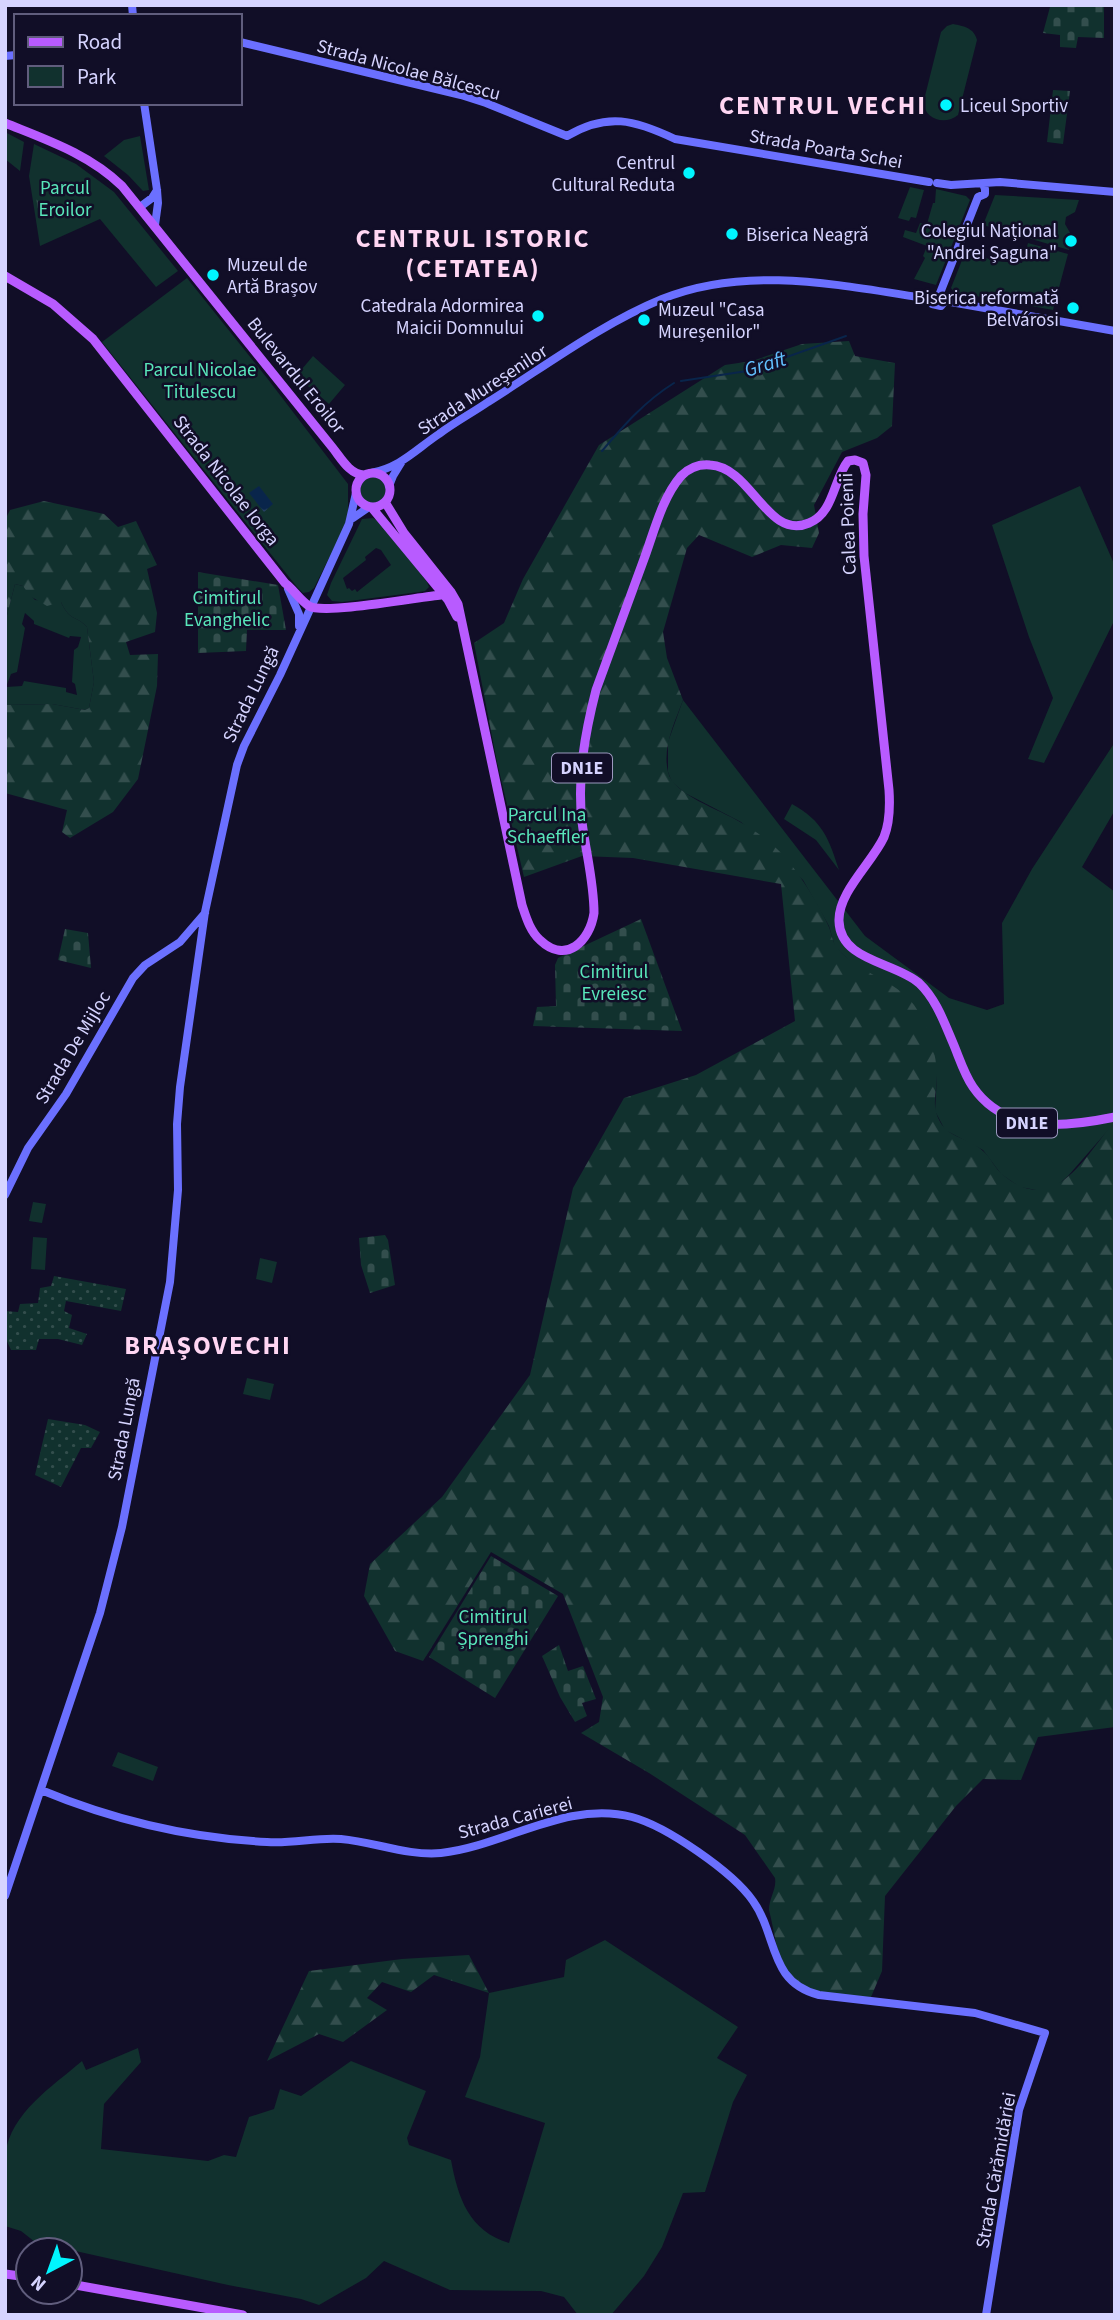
<svg xmlns="http://www.w3.org/2000/svg" width="1120" height="2320" font-family="'Source Sans 3',sans-serif">
	<defs>
		<pattern id="forest-firs" width="22" height="20" patternUnits="userSpaceOnUse" patternTransform="scale(1.75)"><rect width="22" height="20" fill="#11312e"/><path d="M5 1l3.5 6h-7zM16 11l3.5 6h-7z" fill="#334e4d"/></pattern>
		<pattern id="cemetery-stones" width="16" height="16" patternUnits="userSpaceOnUse" patternTransform="scale(1.75)"><rect width="16" height="16" fill="#11312e"/><path d="M2 7V4a2 2 0 0 1 4 0v3zM10 15v-3a2 2 0 0 1 4 0v3z" fill="#334e4d"/></pattern>
		<pattern id="garden-dots" width="8" height="8" patternUnits="userSpaceOnUse" patternTransform="scale(1.75)"><rect width="8" height="8" fill="#11312e"/><path d="M2 2h.1M6 6h.1" fill="none" stroke="#334e4d" stroke-width="1.8" stroke-linecap="round"/></pattern>
		<pattern id="water-ripples" width="26" height="14" patternUnits="userSpaceOnUse" patternTransform="scale(1.75)"><rect width="26" height="14" fill="#09254b"/><path d="M2 4q2-2 4 0t4 0M15 11q2-2 4 0t4 0" fill="none" stroke="#2c4466"/></pattern>
	</defs>
	<rect width="100%" height="100%" fill="#110e27"/>
	<path fill="#11312e" fill-rule="evenodd" d="M953,24C964,26 974,28 977,40L958,115C945,126 922,119 924,100L941,32L947,26Z
		M5,132L24,142L20,171L5,159Z
		M140,136L149,190L143,191L128,175L104,156L124,140Z
		M34,144L76,164L114,192L178,271L156,287L100,219L40,246L29,176Z
		M910,187L924,190L916,218L911,217L909,221L898,218Z
		M936,189L966,196L970,200L936,285L914,279L925,258L923,256L927,246L903,237L905,230L916,233L920,223L927,224L933,203H935Z
		M995,195L1079,200L1075,212L1066,217L1065,224L1072,236L1069,250L983,225Z
		M1028,243L1068,254L1053,310L954,292L951,288L966,250L994,261L1022,263Z
		M187,278L267,378L348,484V520L314,588L309,592L303,593L297,587L102,342Z
		M313,356L345,385L329,404L296,376Z
		M360 490a13 13 0 1 1 26 0a13 13 0 1 1-26 0Z
		M1080,486L1115,566V619L1044,763L1028,759L1053,698L1029,637L992,525Z
		M373,518C389,526 415,567 427,582L429,587L425,591L419,592L342,602L332,601L327,595L331,583L362,519ZM376,548L381,550L391,565L357,592L355,589L352,591L349,588L347,589L343,578L366,560L365,557Z
		M15,584L23,586L35,600L61,602C70,622 75,614 87,627L94,682L89,708L85,710L52,704L5,705V623ZM25,613L34,621V624L69,638L70,636L81,637L78,647L74,650L72,682L75,684L77,695L66,692V688L24,681L22,686L6,687L11,674L17,672L25,628L22,624Z
		M683,700L865,936L949,998L987,1010L1004,1004L1002,923L1032,869L1115,742V810L1082,867L1115,892V1127L1110,1128L1068,1176L1054,1188L1041,1191L1020,1187L1001,1174L983,1150L945,1130L935,1111L937,1075L874,976L854,965L835,947L829,926L803,880L741,822L685,793L672,782L668,772V742Z
		M792,804C823,821 829,839 839,870L816,840L784,819Z
		M33,1202L46,1204L42,1223L29,1221Z
		M33,1237L47,1238L45,1270L31,1269Z
		M260,1258L277,1262L272,1283L256,1279Z
		M247,1378L274,1384L270,1400L243,1394Z
		M118,1752L158,1767L153,1781L112,1766Z
		M605,1940L738,2027L717,2058L747,2075L733,2102L705,2192L683,2193L662,2247L644,2276L611,2315H578L564,2297L541,2291L450,2290L384,2261L366,2278L319,2305L301,2299L228,2285L35,2242L21,2231L5,2226C5,2203 2,2178 5,2155C11,2112 52,2087 82,2061L86,2070L138,2048L141,2062L104,2104L101,2149L208,2161L224,2155L236,2157L249,2117L274,2109L280,2089L301,2096L351,2061L426,2091L407,2138L409,2145L451,2160C458,2198 469,2231 509,2243L545,2123L465,2097L480,2057L489,1993L564,1977L566,1960Z"/>
	<path fill="url(#forest-firs)" d="M849,341L855,356L895,363L892,426L877,438L842,452L814,505L819,533L812,548L781,545L752,557L699,535L687,548L663,632L667,658L683,700C675,722 662,747 668,772C673,795 721,810 740,822C756,831 778,847 789,862C804,881 818,903 828,925C832,933 832,943 838,949C859,974 895,979 914,1005C928,1025 936,1050 937,1075C937,1087 933,1101 936,1112C944,1140 966,1135 983,1151C991,1158 995,1169 1003,1175C1052,1216 1081,1163 1110,1127H1115V1727L1038,1737L1021,1780L983,1779L956,1806L885,1896L882,1971L871,1997C843,1994 801,1997 785,1969C776,1952 774,1929 769,1910C769,1898 777,1889 775,1878L745,1835L649,1773L581,1733L599,1722L603,1697L563,1594L491,1552L423,1661L395,1651L364,1596L370,1564L442,1497L530,1375L573,1188L624,1098L696,1075L795,1021L781,884L633,858L582,856L524,877L497,762L474,643L504,623L523,579L599,445L725,365L752,361L802,344Z
		M44,501L104,514L118,527L136,521L157,565L147,569L157,613L155,632L126,642L130,655L158,654L157,686L138,779L113,812L70,838L62,832L67,810L5,793V705L52,704L85,710L89,708L94,682L87,627C75,614 70,622 61,602L47,606L30,596L23,586L15,584L5,623V520L10,510Z
		M469,1955L489,1993L434,1975L411,1992L382,1982L367,1998L387,2010L343,2042L319,2034L267,2061L309,1971L402,1959Z"/>
	<path fill="url(#cemetery-stones)" d="M1104,5V38L1078,37L1076,48L1060,47V35L1043,33L1050,7Z
		M1053,90L1070,91L1063,144L1047,142Z
		M39,183L44,222L40,223L34,184Z
		M198,572L278,585L286,630H247L246,651L198,653Z
		M641,919L682,1031L533,1026L537,1007L556,1006L555,965L558,958Z
		M65,929L88,933L91,968L58,960Z
		M385,1235L388,1240L395,1285L370,1293L361,1265L359,1238Z
		M491,1556L558,1596L495,1698L429,1657Z
		M559,1645L568,1671L583,1666L596,1699L582,1703L587,1716L575,1722L560,1697L542,1656Z"/>
	<path fill="url(#garden-dots)" d="M54,1276L126,1289L121,1311L66,1301L64,1311L72,1315L69,1328L87,1334L82,1345L58,1339H39L36,1350H11L6,1339L5,1311L18,1312L20,1304L38,1303L40,1288L51,1286Z
		M48,1419L85,1425L100,1432L91,1448H81L61,1487L35,1475Z"/>
	<path fill="url(#water-ripples)" d="M259,486L273,504L264,512L249,493Z"/>
	<g fill="none" stroke-linecap="round" stroke-linejoin="round">
		<path stroke="#09254b" stroke-width="2" d="M681,381L747,371L846,336
			M602,451C624,425 645,401 674,383"/>
		<path stroke="#6b70ff" stroke-width="8" d="M132,5L133,16
			M240,42L461,95L486,103L567,136C607,112 635,120 675,139L929,182
			M5,56L16,55
			M144,103L157,190L158,203L155,225
			M937,183L951,185L1000,182L1115,192
			M140,207L152,198L157,190
			M940,293L978,197L985,194V189L983,184
			M931,299L932,304L941,306L945,301
			M945,301L1115,331
			M371,473C401,467 415,450 439,434C455,422 472,413 488,402C544,367 601,324 662,299C748,264 843,286 931,299
			M389,486L393,476L401,463
			M353,518L369,507
			M288,589L299,614V626
			M5,1195L28,1148L66,1094L133,978L145,965L180,942L205,913
			M41,1790C113,1820 189,1838 267,1842C292,1844 317,1837 341,1839C375,1842 407,1856 441,1853C505,1846 566,1800 632,1817C666,1826 733,1872 753,1901C778,1936 768,1982 819,1995L975,2013L1045,2033L1019,2110L986,2315
			M5,1896L100,1613L122,1527L170,1282L178,1190L177,1124L180,1087L205,912L237,765L244,746L280,675L349,524L356,493"/>
		<path stroke="#b85bff" stroke-width="9" d="M5,123C47,140 89,154 122,186L332,447C341,458 349,474 364,475
			M5,276L53,304L93,339L285,583C294,590 300,600 309,606C323,615 419,597 441,595L451,592
			M356 490a17 17 0 1 1 34 0a17 17 0 1 1-34 0Z
			M385,502L404,533L451,592L458,604L522,905C526,917 530,931 540,940C566,965 590,941 594,913C594,883 586,853 582,822C577,777 585,733 596,690C612,646 628,602 644,559C654,532 662,498 681,476C689,468 699,464 710,465C752,467 767,541 809,523C834,513 833,480 848,461L855,460L863,463L866,475L863,514L864,556L889,790C890,805 890,822 884,837C872,863 838,892 839,921C840,961 895,962 919,983C936,999 944,1022 953,1043C959,1057 964,1074 973,1087C1006,1135 1066,1127 1115,1117
			M372,508L448,600L457,617
			M5,2274L28,2277
			M70,2284L243,2315"/>
	</g>
	<g fill="#00f5ff" stroke="#110e27" stroke-width="2.5">
		<circle cx="946" cy="105" r="7"/>
		<circle cx="689" cy="173" r="7"/>
		<circle cx="732" cy="234" r="7"/>
		<circle cx="1071" cy="241" r="7"/>
		<circle cx="213" cy="275" r="7"/>
		<circle cx="1073" cy="308" r="7"/>
		<circle cx="538" cy="316" r="7"/>
		<circle cx="644" cy="320" r="7"/>
	</g>
	<g text-anchor="middle" stroke-width="5" stroke-linejoin="round" paint-order="stroke">
		<g fill="#110e27" stroke="#9b99be" stroke-width="2">
			<rect x="552" y="753.5" width="60" height="29" rx="5"/>
			<rect x="997" y="1108.5" width="60" height="29" rx="5"/>
		</g>
		<g font-size="18" font-weight="bold" fill="#d6d4ff">
			<text x="582" y="774">DN1E</text>
			<text x="1027" y="1129">DN1E</text>
		</g>
		<g font-size="19" fill="#d6d4ff" stroke="#110e27">
			<text transform="translate(409 69) rotate(15)" y="7">Strada Nicolae Bălcescu</text>
			<text transform="translate(826 148) rotate(10)" y="7">Strada Poarta Schei</text>
			<text transform="translate(297 375) rotate(51)" y="7">Bulevardul Eroilor</text>
			<text transform="translate(482 389) rotate(-33)" y="7">Strada Mureșenilor</text>
			<text transform="translate(227 480) rotate(52)" y="7">Strada Nicolae Iorga</text>
			<text transform="translate(847 524) rotate(-92)" y="7">Calea Poienii</text>
			<text transform="translate(250 694) rotate(-64)" y="7">Strada Lungă</text>
			<text transform="translate(72 1047) rotate(-59)" y="7">Strada De Mijloc</text>
			<text transform="translate(123 1429) rotate(-79)" y="7">Strada Lungă</text>
			<text transform="translate(515 1817) rotate(-15)" y="7">Strada Carierei</text>
			<text transform="translate(995 2170) rotate(-80)" y="7">Strada Cărămidăriei</text>
		</g>
		<g font-size="19" fill="#d6d4ff" stroke="#110e27" text-anchor="start">
			<text x="960" y="112">Liceul Sportiv</text>
			<text x="675" y="169" text-anchor="end">Centrul<tspan x="675" dy="22">Cultural Reduta</tspan></text>
			<text x="1057" y="237" text-anchor="end">Colegiul Național<tspan x="1057" dy="22">"Andrei Șaguna"</tspan></text>
			<text x="746" y="241">Biserica Neagră</text>
			<text x="227" y="271">Muzeul de<tspan x="227" dy="22">Artă Brașov</tspan></text>
			<text x="1059" y="304" text-anchor="end">Biserica reformată<tspan x="1059" dy="22">Belvárosi</tspan></text>
			<text x="524" y="312" text-anchor="end">Catedrala Adormirea<tspan x="524" dy="22">Maicii Domnului</tspan></text>
			<text x="658" y="316">Muzeul "Casa<tspan x="658" dy="22">Mureșenilor"</tspan></text>
		</g>
		<g font-size="19" fill="#59e6ba" stroke="#110e27">
			<text x="65" y="194">Parcul<tspan x="65" dy="22">Eroilor</tspan></text>
			<text x="200" y="376">Parcul Nicolae<tspan x="200" dy="22">Titulescu</tspan></text>
			<text x="227" y="604">Cimitirul<tspan x="227" dy="22">Evanghelic</tspan></text>
			<text x="547" y="821">Parcul Ina<tspan x="547" dy="22">Schaeffler</tspan></text>
			<text x="614" y="978">Cimitirul<tspan x="614" dy="22">Evreiesc</tspan></text>
			<text x="493" y="1623">Cimitirul<tspan x="493" dy="22">Șprenghi</tspan></text>
		</g>
		<g font-size="21" font-style="italic" fill="#62c0ff" stroke="#110e27">
			<text transform="translate(765 364) rotate(-17)" y="7">Graft</text>
		</g>
		<g font-size="26" font-weight="bold" letter-spacing="2" fill="#ffd6f3" stroke="#110e27">
			<text x="823" y="114">CENTRUL VECHI</text>
			<text x="473" y="247">CENTRUL ISTORIC<tspan x="473" dy="30">(CETATEA)</tspan></text>
			<text x="208" y="1354">BRAȘOVECHI</text>
		</g>
	</g>
	<rect width="1120" height="2320" fill="none" stroke="#d6d4ff" stroke-width="14"/>
	<rect x="14" y="14" width="228" height="91" fill="#110e27" stroke="#605d7d" stroke-width="2"/>
	<rect x="28" y="37" width="35" height="10" fill="#b85bff" stroke="#605d7d" stroke-width="2"/>
	<text x="77" y="49" font-size="21" fill="#d6d4ff">Road</text>
	<rect x="28" y="66" width="35" height="21" fill="#11312e" stroke="#605d7d" stroke-width="2"/>
	<text x="77" y="84" font-size="21" fill="#d6d4ff">Park</text>
	<g transform="translate(49 2271) rotate(221)"><circle r="33" fill="#110e27" stroke="#605d7d" stroke-width="2"/>
	<path d="M0-5L12 26L0 18L-12 26Z" fill="#00f5ff"/>
	<text y="-10" font-size="19" font-weight="bold" text-anchor="middle" fill="#d6d4ff">N</text>
	</g>
</svg>
